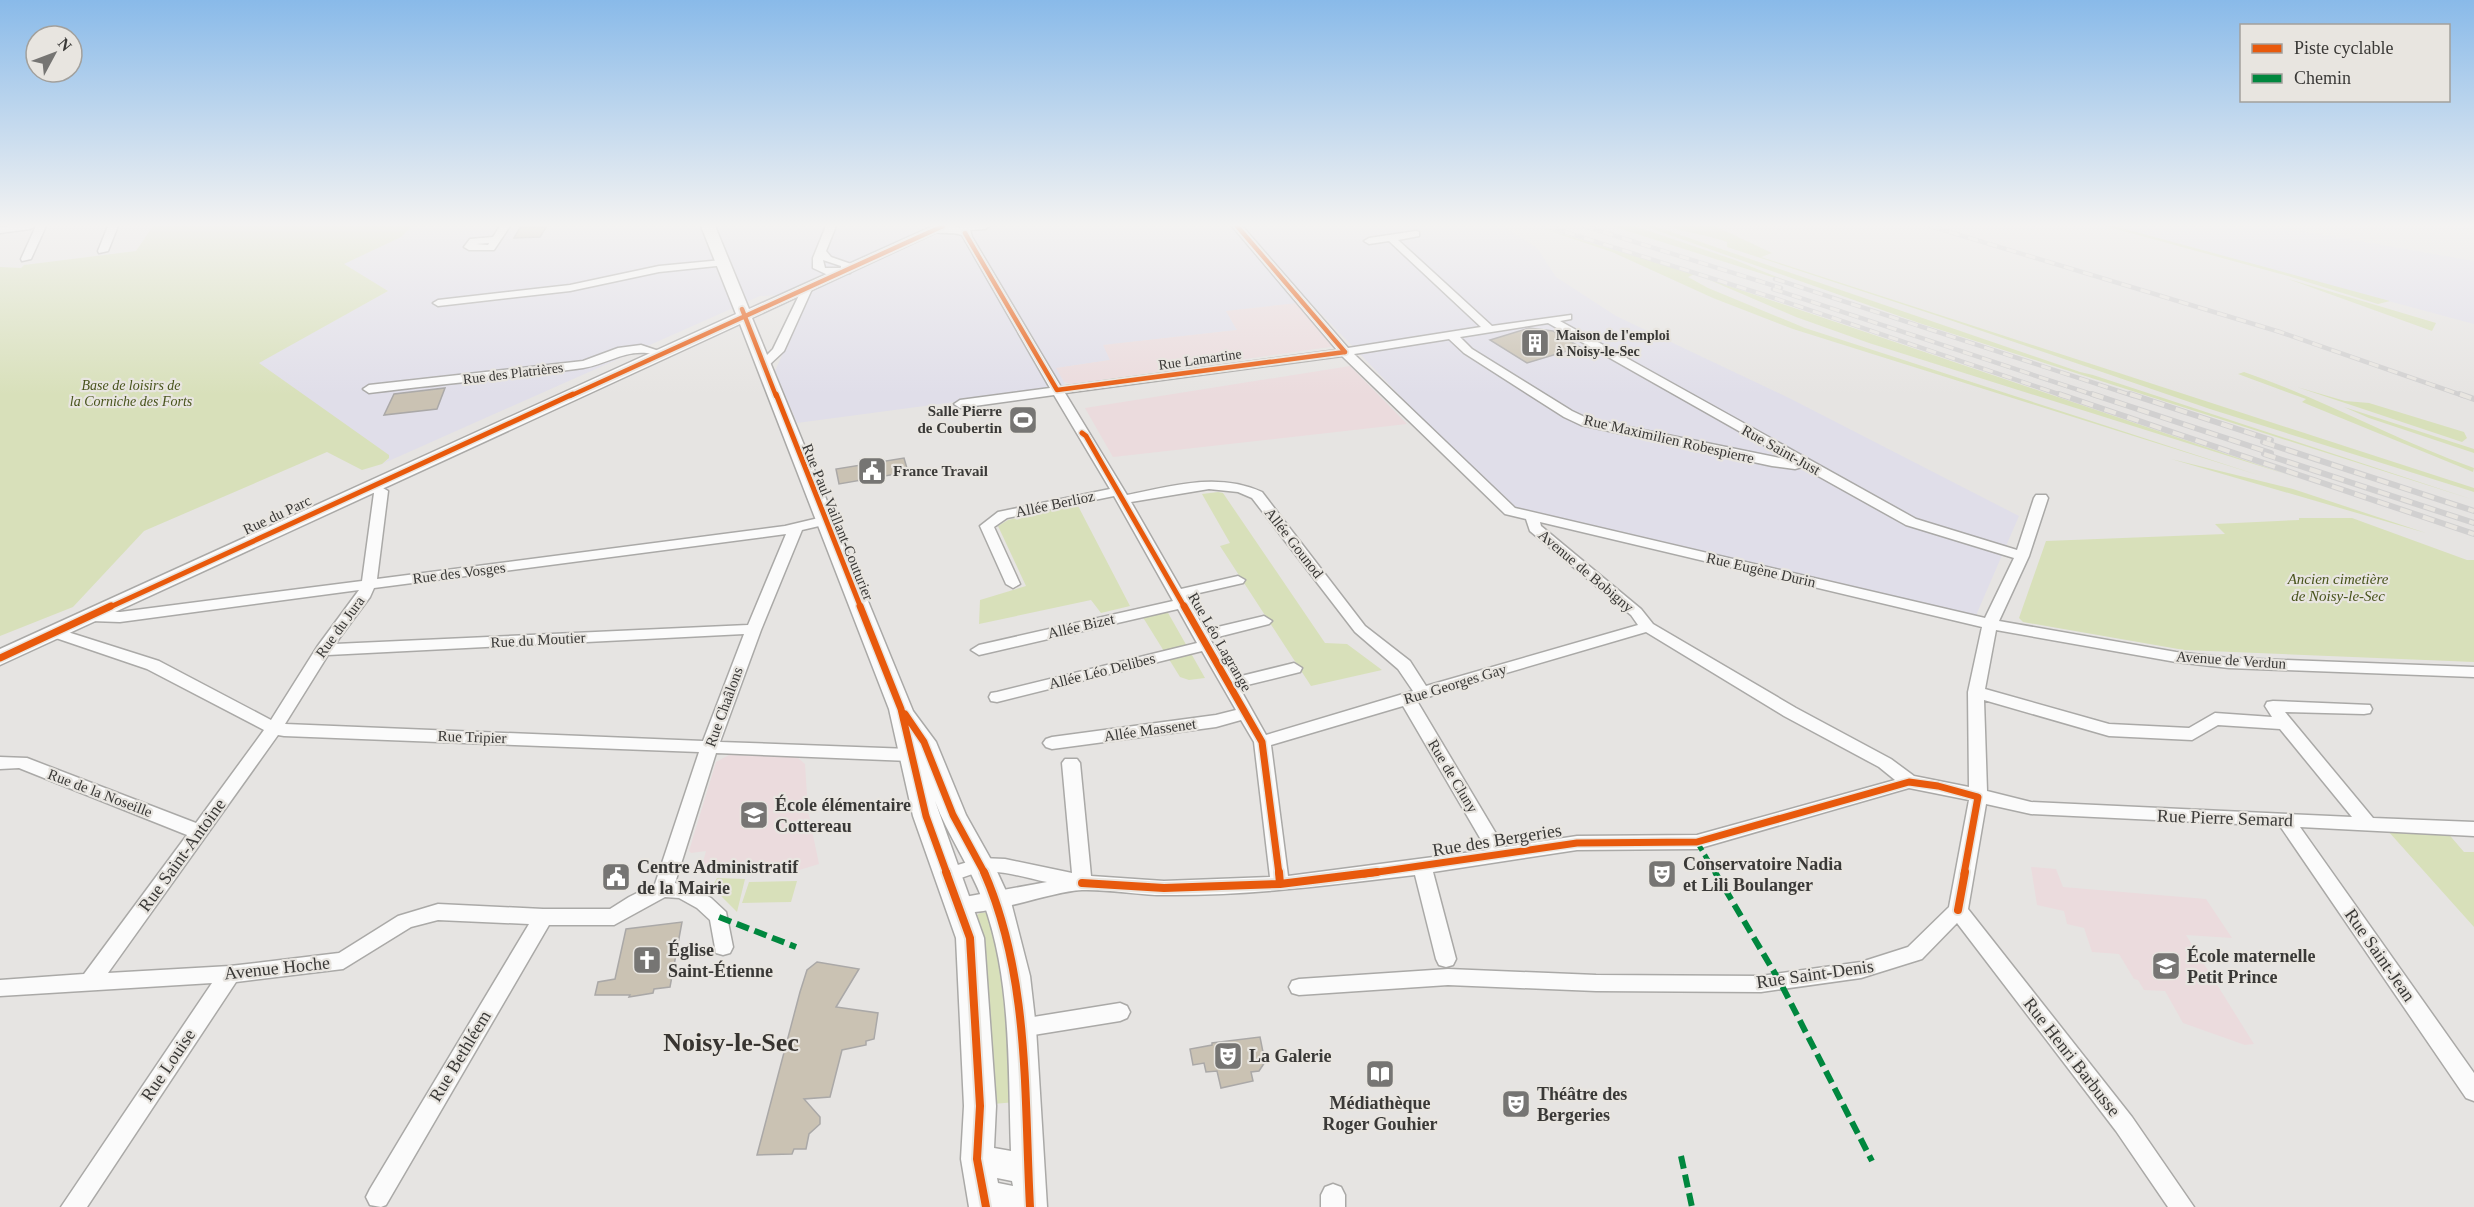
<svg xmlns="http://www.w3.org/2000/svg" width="2474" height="1207" font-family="Georgia,serif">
	<rect width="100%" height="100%" fill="#e6e4e2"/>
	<path fill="#e0dee9" d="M412,226H1502L1537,248L1556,277L1616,316L1791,399L2019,516L1974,620L1508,508L1310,302L1226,311L1237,330L1104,345L1110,360L1057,368L1066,387L797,423L775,371L810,293L760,296L382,464L389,459L258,363L388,291L343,264L401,237Z
		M2109,226H2273L2474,261V324Z"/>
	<path fill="#ebdbdd" d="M1298,303L1334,344L1330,347L1072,384L1064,382L1056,368L1110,360L1103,345L1237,330L1226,311Z
		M1350,366L1407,424L1113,457L1085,408Z
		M729,755L797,757L805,764L808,811L819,864L786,874L709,873L702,866L706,851L691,853L689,851L716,762Z
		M2031,867L2056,869L2063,887L2206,899L2232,938L2186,935L2254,1044L2245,1045L2183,1023L2165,991L2144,990L2138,980L2134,979L2119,954L2092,952L2084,928L2067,924L2064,911L2037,905Z"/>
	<path fill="#d8e0ba" d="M153,226H412L401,237L344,264L388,291L259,363L389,455V458L382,464L362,470L327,452L144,531L73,607L0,636V267L21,268L24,265L136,251Z
		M1535,226L1695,274L1688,277L1708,288L1805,328L2261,476L1793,329L1713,298L1612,252Z
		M1612,226H1634L1735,260L1797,285Z
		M1644,226H1654L2080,372L2093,375L2474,500L1919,323Z
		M1667,226H1715L1772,253L1761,257L2474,488V492L2210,409L1941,317L1727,247V242C1708,235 1687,233 1667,226Z
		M2105,226H2114L2390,301L2378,304L2288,276Z
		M1705,278L2298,478L1869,343L1796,317Z
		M2285,278L2436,323L2432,331Z
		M2244,372C2323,399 2395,440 2474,468L2473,472L2302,402L2306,399L2238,374Z
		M2297,387L2345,401L2369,403L2464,432L2467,438L2462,442Z
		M2344,407L2474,449V453L2369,418Z
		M2171,459L2293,489L2426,533Z
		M1218,492L1223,493L1325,643L1347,644L1382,670L1311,686L1220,546L1230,543L1202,494Z
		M1077,504L1130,606L1101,613L1091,600L979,624L980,600L1026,586L998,526L1008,520Z
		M2299,518H2352L2467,560H2474V662L2184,650L2023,622L2019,618L2046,541L2225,534L2215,524L2299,520Z
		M1163,604L1205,678L1189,680L1180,677L1139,611Z
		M2388,831H2446L2464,852H2474V927Z
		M717,878L745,879L737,912L712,887Z
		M797,881L791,902L742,903L749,882Z
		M990,912L997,923L1016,1102L993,1104L974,917L980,913Z"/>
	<path fill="#cac2b3" stroke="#aaa8a7" stroke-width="1.5" d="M521,226H547L540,237L514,238Z
		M1529,328L1553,331L1580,347L1527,363L1490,340Z
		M445,388L437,409L384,415L394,394Z
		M904,458L908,472L839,484L836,469Z
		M682,922L670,987L654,989L653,993L629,997L630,995H595L598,982L615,979L626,929Z
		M817,962L859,969L836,1007L878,1013L874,1039L866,1041V1045L842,1050L830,1097L804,1099L820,1117V1124L809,1134L806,1149H794L792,1154L757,1155L800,992L807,970Z
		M1260,1037L1265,1062L1259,1071L1251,1072L1253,1081L1221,1088L1217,1071L1206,1072L1204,1063L1193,1065L1190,1049L1212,1045V1043Z"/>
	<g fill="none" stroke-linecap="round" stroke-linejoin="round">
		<g stroke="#aaa9a7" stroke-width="3">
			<path id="street" d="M11,226H35L30,229L0,233V227Z
				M36,226H46L31,259L22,261L21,259Z
				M108,226H118L108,251L99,253L98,251Z
				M500,226H510L494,250H469L464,247L470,239L493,237ZM489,243L488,245L476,244Z
				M826,226H836L826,251L831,257L851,264L850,273L828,275L813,268V258ZM823,260L841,266V268H825Z
				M954,226L961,228L960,226H990L985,229L970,230L972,237L1061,387L1337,350L1232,226H1242L1348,348L1481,327L1389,241L1369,244L1364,241L1369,238L1416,231L1419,232V236L1398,240L1492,326L1571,315V319L1560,321L1916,519L2017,550L2034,498L2036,495H2046L2048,498L2029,556L1999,621L2176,652L2229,658L2474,667V677L2229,668L2176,662L1996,630L1985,689L2109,724L2189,728L2215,713L2272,717L2265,706L2267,702L2273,701L2370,705L2372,709L2370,713L2364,714L2285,712L2373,818L2474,822V836L2300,827L2474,1073V1101L2466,1098L2280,826L2031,814L1986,804L1968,909L2132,1117L2194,1207H2168L2116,1131L1957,923L1922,959L1861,978L1761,992L1596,991L1448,985L1299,995L1292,993L1289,987L1292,981L1299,979L1448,969L1596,975L1761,976L1861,962L1908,947L1949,907L1969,800L1909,788L1697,849L1577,850L1433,872L1456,959L1453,965L1446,967L1439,965L1436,959L1415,875C1331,885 1248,896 1164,895C1137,895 1109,889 1082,890C1050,891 980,920 952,911L949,906L952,901L959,898L1047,882C1026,878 1004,870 982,872C968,873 955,884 941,880L939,875L941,870L981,858L1005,859L1072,873L1062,763L1065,759H1077L1080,763L1091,876L1164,881L1270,877L1254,742L1241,720L1216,727L1052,749L1046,747L1043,743L1046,739L1052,737L1216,715L1236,710L1202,651L997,702L991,701L989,697L991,693L997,692L1197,643L1178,609L979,655L971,650L979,645L1173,601L1114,496L1007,518L994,527L1020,584L1013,588L1006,584L980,526L998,512L1110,489L1054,395L960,408L954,404L960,400L1050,388L962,235C951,231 936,235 929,230L934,227ZM1548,323L1790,460L1589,419L1572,411L1472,349L1460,337ZM1449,339L1464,353L1564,417L1581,425L1772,466L1795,469L1802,467L1906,525L2014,558L1985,618L1515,508L1354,354ZM1342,356L1505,514L1526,519L1530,531L1631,615L1638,625L1426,686L1410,661L1365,626L1262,492C1217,472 1173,486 1127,495L1065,393ZM1209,489L1238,492L1252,498L1355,632L1398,669L1413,691L1266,735L1239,687L1300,672L1302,668L1294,663L1233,678L1210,639L1269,624L1272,621L1264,616L1205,630L1186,596L1243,583L1245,580L1238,576L1181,589L1131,502ZM1540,522L1982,627L1968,692L1969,787L1914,776L1891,759L1796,708L1653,624L1641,609L1541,526ZM1646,632L1784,716L1879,767L1895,780L1697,835L1577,836L1504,847L1417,701L1448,690ZM1984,700L2109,736L2192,740L2218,725L2280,729L2352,817L2031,802L1987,791ZM1403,706L1487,850L1288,876L1271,745Z
				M722,260L726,261V265L659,272L570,291L438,306L433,303L438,300L570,285L659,266Z
				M807,286L812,289L784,351L767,367H759V363L773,349L802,289Z
				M641,345L659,351L653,354C626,348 608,364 583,368C512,378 440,384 369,393L363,389L369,385L583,361L618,348Z
				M371,481L388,491L377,579L785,526L827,516L832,517L834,520L832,523L802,530L761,630L720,742L910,749L916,751L919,755L916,759L910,761L716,753L675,883L690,886L711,898L726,912L733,947L730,953L723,955L716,953L710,920L697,908L679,898L665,897L614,925H549L386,1205L381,1207L370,1205L366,1197L370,1189L529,924L438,920L411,927L343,969L236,982L87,1207H61L212,983L0,996V980L84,974L187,835L19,768L0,769V757L27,758L196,823L264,730L147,669L50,636L47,633L55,628L159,661L271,720L317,647L359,590L120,622L91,621L83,616L91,611L120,612L362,581L374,493L364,485ZM786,534L748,625L335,644L370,597L374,588ZM744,634L703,741L285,724L328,655ZM278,735L284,736L699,752L655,884L629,897L610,909H543L438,904L398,916L339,953L230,966L108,973Z
				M1120,1003L1127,1006L1130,1012L1127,1018L1120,1021L1021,1037L1014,1034L1010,1028L1014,1022L1021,1019Z
				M1333,1184L1341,1187L1345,1195V1207H1321V1195L1325,1187Z"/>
		</g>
		<g stroke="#aaa9a7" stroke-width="3">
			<path id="secondary" d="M701,226H715L749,309L933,226H950L752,318L913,711L936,742L966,815L994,865L1011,902L1030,976L1036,1028L1047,1207H969L961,1159L964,1106L956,938L913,816L889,709L740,324L0,665V649L736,314ZM935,801C948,836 970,866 983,901C1012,980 1008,1068 1011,1151L994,1148L996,1106L984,938ZM997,1178L1012,1181L1013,1186L998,1183Z"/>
		</g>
		<use href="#street" fill="#fbfbfb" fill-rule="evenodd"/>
		<use href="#secondary" fill="#fbfbfb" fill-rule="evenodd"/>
		<g stroke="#d1d0d0" stroke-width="4.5">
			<path id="rail-far1" d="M1546,226L1774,298L2064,396
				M1584,226L1781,288
				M1930,226L2280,332L2464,396
				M1775,279L2134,396
				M1773,289L2097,396"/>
		</g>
		<g stroke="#d1d0d0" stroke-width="6">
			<path id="rail" d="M2059,394L2474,534
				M2092,394L2271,453
				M2130,394L2271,440
				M2460,394L2474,399
				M2263,442L2474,511
				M2264,454L2474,523"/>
		</g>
		<use href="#rail-far1" stroke="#e8e5e0" stroke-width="3" stroke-dasharray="10" stroke-linecap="butt"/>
		<use href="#rail" stroke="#e8e5e0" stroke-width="4" stroke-dasharray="12" stroke-linecap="butt"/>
		<path stroke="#00873e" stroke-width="5" stroke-dasharray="10 5" stroke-linecap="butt" d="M1697,842L1716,874"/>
		<path stroke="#00873e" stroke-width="6" stroke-dasharray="13 6" stroke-linecap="butt" d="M1715,872L1780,982L1872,1161
			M719,917L796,947
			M1681,1156L1692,1207"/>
		<g stroke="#e8e5e0" stroke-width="8">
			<path id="cycleway-far3" d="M1237,226L1345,352
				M965,233L1057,390L1345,352
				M742,309L776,396
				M570,396L943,226"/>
		</g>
		<g stroke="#e8e5e0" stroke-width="8">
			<path id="cycleway-far2" d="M776,394L861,608
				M1082,433L1086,436L1185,608
				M108,608L573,394"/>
		</g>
		<g stroke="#e8e5e0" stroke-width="10">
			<path id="cycleway-far1" d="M860,606L901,709L926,816L947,874
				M1184,606L1262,742L1279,874
				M0,658L111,606
				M905,714L924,742L953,815L985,874
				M1364,874L1577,843L1697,842L1909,782L1938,786L1978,797L1964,874"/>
		</g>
		<g stroke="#e8e5e0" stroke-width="12">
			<path id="cycleway" d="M946,872L970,938L980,1106L977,1159L986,1207
				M984,872C1030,977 1024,1095 1030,1207
				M1279,872L1280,884
				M1082,883L1164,888L1280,884L1377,872
				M1958,910L1965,872"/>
		</g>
		<use href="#cycleway-far3" stroke="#e8590c" stroke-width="4.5"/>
		<use href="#cycleway-far2" stroke="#e8590c" stroke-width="5"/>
		<use href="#cycleway-far1" stroke="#e8590c" stroke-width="7"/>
		<use href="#cycleway" stroke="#e8590c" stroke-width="8"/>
	</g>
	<linearGradient id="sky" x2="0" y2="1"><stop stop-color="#89bae9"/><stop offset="0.57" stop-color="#f4f3f2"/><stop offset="1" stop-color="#f4f3f2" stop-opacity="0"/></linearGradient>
	<rect width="2474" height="395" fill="url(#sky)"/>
	<defs>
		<g id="building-square" transform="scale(1.5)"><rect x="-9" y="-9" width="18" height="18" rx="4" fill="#767573" stroke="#e8e5e0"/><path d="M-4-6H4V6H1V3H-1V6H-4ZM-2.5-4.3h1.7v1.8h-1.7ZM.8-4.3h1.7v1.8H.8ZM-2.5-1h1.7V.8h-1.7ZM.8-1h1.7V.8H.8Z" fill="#fff"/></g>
		<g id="stadium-square" transform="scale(1.5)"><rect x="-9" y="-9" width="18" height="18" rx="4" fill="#767573" stroke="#e8e5e0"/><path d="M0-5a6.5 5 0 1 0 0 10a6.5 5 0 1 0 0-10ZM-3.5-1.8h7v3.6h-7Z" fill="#fff"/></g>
		<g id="civic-square" transform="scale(1.5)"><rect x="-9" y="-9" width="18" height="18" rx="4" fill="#767573" stroke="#e8e5e0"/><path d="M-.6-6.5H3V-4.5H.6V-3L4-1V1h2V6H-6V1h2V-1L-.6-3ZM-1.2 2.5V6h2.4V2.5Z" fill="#fff"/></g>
		<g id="school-square" transform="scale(1.5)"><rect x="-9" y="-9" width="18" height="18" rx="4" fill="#767573" stroke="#e8e5e0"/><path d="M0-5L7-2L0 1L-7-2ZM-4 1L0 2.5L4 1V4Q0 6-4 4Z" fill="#fff"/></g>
		<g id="theatre-square" transform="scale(1.5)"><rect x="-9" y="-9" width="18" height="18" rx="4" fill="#767573" stroke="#e8e5e0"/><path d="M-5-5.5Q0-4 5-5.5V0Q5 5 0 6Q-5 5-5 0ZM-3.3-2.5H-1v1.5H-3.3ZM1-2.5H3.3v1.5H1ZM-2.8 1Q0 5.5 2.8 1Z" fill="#fff"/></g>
		<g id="church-square" transform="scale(1.5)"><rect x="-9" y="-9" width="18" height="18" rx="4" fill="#767573" stroke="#e8e5e0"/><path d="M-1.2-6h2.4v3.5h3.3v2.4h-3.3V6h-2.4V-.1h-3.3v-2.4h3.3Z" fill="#fff"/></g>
		<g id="library-square" transform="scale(1.5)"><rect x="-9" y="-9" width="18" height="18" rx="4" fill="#767573" stroke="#e8e5e0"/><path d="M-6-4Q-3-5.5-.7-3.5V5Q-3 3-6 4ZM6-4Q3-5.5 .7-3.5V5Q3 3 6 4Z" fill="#fff"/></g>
	</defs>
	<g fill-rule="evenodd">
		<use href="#building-square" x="1535" y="343"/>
		<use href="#stadium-square" x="1023" y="420"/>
		<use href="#civic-square" x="872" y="471"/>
		<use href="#school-square" x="754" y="815"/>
		<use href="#theatre-square" x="1662" y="874"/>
		<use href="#civic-square" x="616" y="877"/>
		<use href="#church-square" x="647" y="960"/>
		<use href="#school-square" x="2166" y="966"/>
		<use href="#theatre-square" x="1228" y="1056"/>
		<use href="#library-square" x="1380" y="1074"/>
		<use href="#theatre-square" x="1516" y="1104"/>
	</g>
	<g text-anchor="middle" stroke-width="4.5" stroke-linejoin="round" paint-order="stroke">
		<g font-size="14" font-weight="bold" fill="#3a3937" stroke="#e8e5e0" text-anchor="start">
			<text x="1556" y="340">Maison de l'emploi<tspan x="1556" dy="16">à Noisy-le-Sec</tspan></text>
		</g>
		<g font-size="14" fill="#3a3937" stroke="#e8e5e0">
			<text transform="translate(1200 359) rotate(-8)" y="5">Rue Lamartine</text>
			<text transform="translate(513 373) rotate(-7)" y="5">Rue des Platrières</text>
		</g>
		<g font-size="14" font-style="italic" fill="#48531c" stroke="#e8e5e0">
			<text x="131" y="390">Base de loisirs de<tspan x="131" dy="16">la Corniche des Forts</tspan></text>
		</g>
		<g font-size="15" font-weight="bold" fill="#3a3937" stroke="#e8e5e0" text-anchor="end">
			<text x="1002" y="416">Salle Pierre<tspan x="1002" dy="17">de Coubertin</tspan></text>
			<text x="893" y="476" text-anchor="start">France Travail</text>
		</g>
		<g font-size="15" fill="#3a3937" stroke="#e8e5e0">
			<text transform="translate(1669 439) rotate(13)" y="5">Rue Maximilien Robespierre</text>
			<text transform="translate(1781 450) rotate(29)" y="5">Rue Saint-Just</text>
			<text transform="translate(1055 504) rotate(-12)" y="5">Allée Berlioz</text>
			<text transform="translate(277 515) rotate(-25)" y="5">Rue du Parc</text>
			<text transform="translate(838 522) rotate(68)" y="5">Rue Paul Vaillant-Couturier</text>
			<text transform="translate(1294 543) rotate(52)" y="5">Allée Gounod</text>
			<text transform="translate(1761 570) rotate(13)" y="5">Rue Eugène Durin</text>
			<text transform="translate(1586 571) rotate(40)" y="5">Avenue de Bobigny</text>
			<text transform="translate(459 573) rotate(-7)" y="5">Rue des Vosges</text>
			<text transform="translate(1081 626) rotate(-13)" y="5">Allée Bizet</text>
			<text transform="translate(340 627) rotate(-54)" y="5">Rue du Jura</text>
			<text transform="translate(538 640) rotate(-3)" y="5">Rue du Moutier</text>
			<text transform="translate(1220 642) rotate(60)" y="5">Rue Léo Lagrange</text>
			<text transform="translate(2231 660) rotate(4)" y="5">Avenue de Verdun</text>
			<text transform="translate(1102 671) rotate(-14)" y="5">Allée Léo Delibes</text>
			<text transform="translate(1455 684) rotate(-17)" y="5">Rue Georges Gay</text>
			<text transform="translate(724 707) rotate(-70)" y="5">Rue Chaâlons</text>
			<text transform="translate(1150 730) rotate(-8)" y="5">Allée Massenet</text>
			<text transform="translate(472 737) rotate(2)" y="5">Rue Tripier</text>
			<text transform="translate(1453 776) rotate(59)" y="5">Rue de Cluny</text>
			<text transform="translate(100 793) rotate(21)" y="5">Rue de la Noseille</text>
		</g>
		<g font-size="15" font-style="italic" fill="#48531c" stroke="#e8e5e0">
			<text x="2338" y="584">Ancien cimetière<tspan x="2338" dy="17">de Noisy-le-Sec</tspan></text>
		</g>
		<g font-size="18" font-weight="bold" fill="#3a3937" stroke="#e8e5e0" text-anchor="start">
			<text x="775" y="811">École élémentaire<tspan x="775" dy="21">Cottereau</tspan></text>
			<text x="1683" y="870">Conservatoire Nadia<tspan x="1683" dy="21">et Lili Boulanger</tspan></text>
			<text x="637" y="873">Centre Administratif<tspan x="637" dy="21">de la Mairie</tspan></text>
			<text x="668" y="956">Église<tspan x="668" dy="21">Saint-Étienne</tspan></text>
			<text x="2187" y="962">École maternelle<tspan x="2187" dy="21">Petit Prince</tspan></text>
			<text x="1249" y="1062">La Galerie</text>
			<text x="1537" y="1100">Théâtre des<tspan x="1537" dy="21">Bergeries</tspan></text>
			<text x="1380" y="1109" text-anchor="middle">Médiathèque<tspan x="1380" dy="21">Roger Gouhier</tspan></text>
		</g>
		<g font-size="18" fill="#3a3937" stroke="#e8e5e0">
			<text transform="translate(2225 818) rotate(2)" y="6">Rue Pierre Semard</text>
			<text transform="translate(1497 840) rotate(-9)" y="6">Rue des Bergeries</text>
			<text transform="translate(182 855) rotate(-54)" y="6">Rue Saint-Antoine</text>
			<text transform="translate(2380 955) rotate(55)" y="6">Rue Saint-Jean</text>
			<text transform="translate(277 968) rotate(-6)" y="6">Avenue Hoche</text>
			<text transform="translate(1815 974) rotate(-8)" y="6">Rue Saint-Denis</text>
			<text transform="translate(460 1056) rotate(-59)" y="6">Rue Bethléem</text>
			<text transform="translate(2072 1057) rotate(52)" y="6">Rue Henri Barbusse</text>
			<text transform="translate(168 1065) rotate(-56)" y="6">Rue Louise</text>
		</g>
		<g font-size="26" font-weight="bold" fill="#373430" stroke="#e8e5e0">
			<text x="731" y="1051">Noisy-le-Sec</text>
		</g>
	</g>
	<rect x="2240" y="24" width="210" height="78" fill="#e8e5e0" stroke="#a2a09c" stroke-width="1.5"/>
	<rect x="2252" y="44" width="30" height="9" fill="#e8590c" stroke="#a2a09c" stroke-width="1.5"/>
	<text x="2294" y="54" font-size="18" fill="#3a3937">Piste cyclable</text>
	<rect x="2252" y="74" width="30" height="9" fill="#00873e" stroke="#a2a09c" stroke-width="1.5"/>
	<text x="2294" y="84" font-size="18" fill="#3a3937">Chemin</text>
	<g transform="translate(54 54) rotate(49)"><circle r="28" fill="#e8e5e0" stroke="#a2a09c" stroke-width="1.5"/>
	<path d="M0-4.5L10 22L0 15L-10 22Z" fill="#767573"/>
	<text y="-9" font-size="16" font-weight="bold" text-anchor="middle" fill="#3a3937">N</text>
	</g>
</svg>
